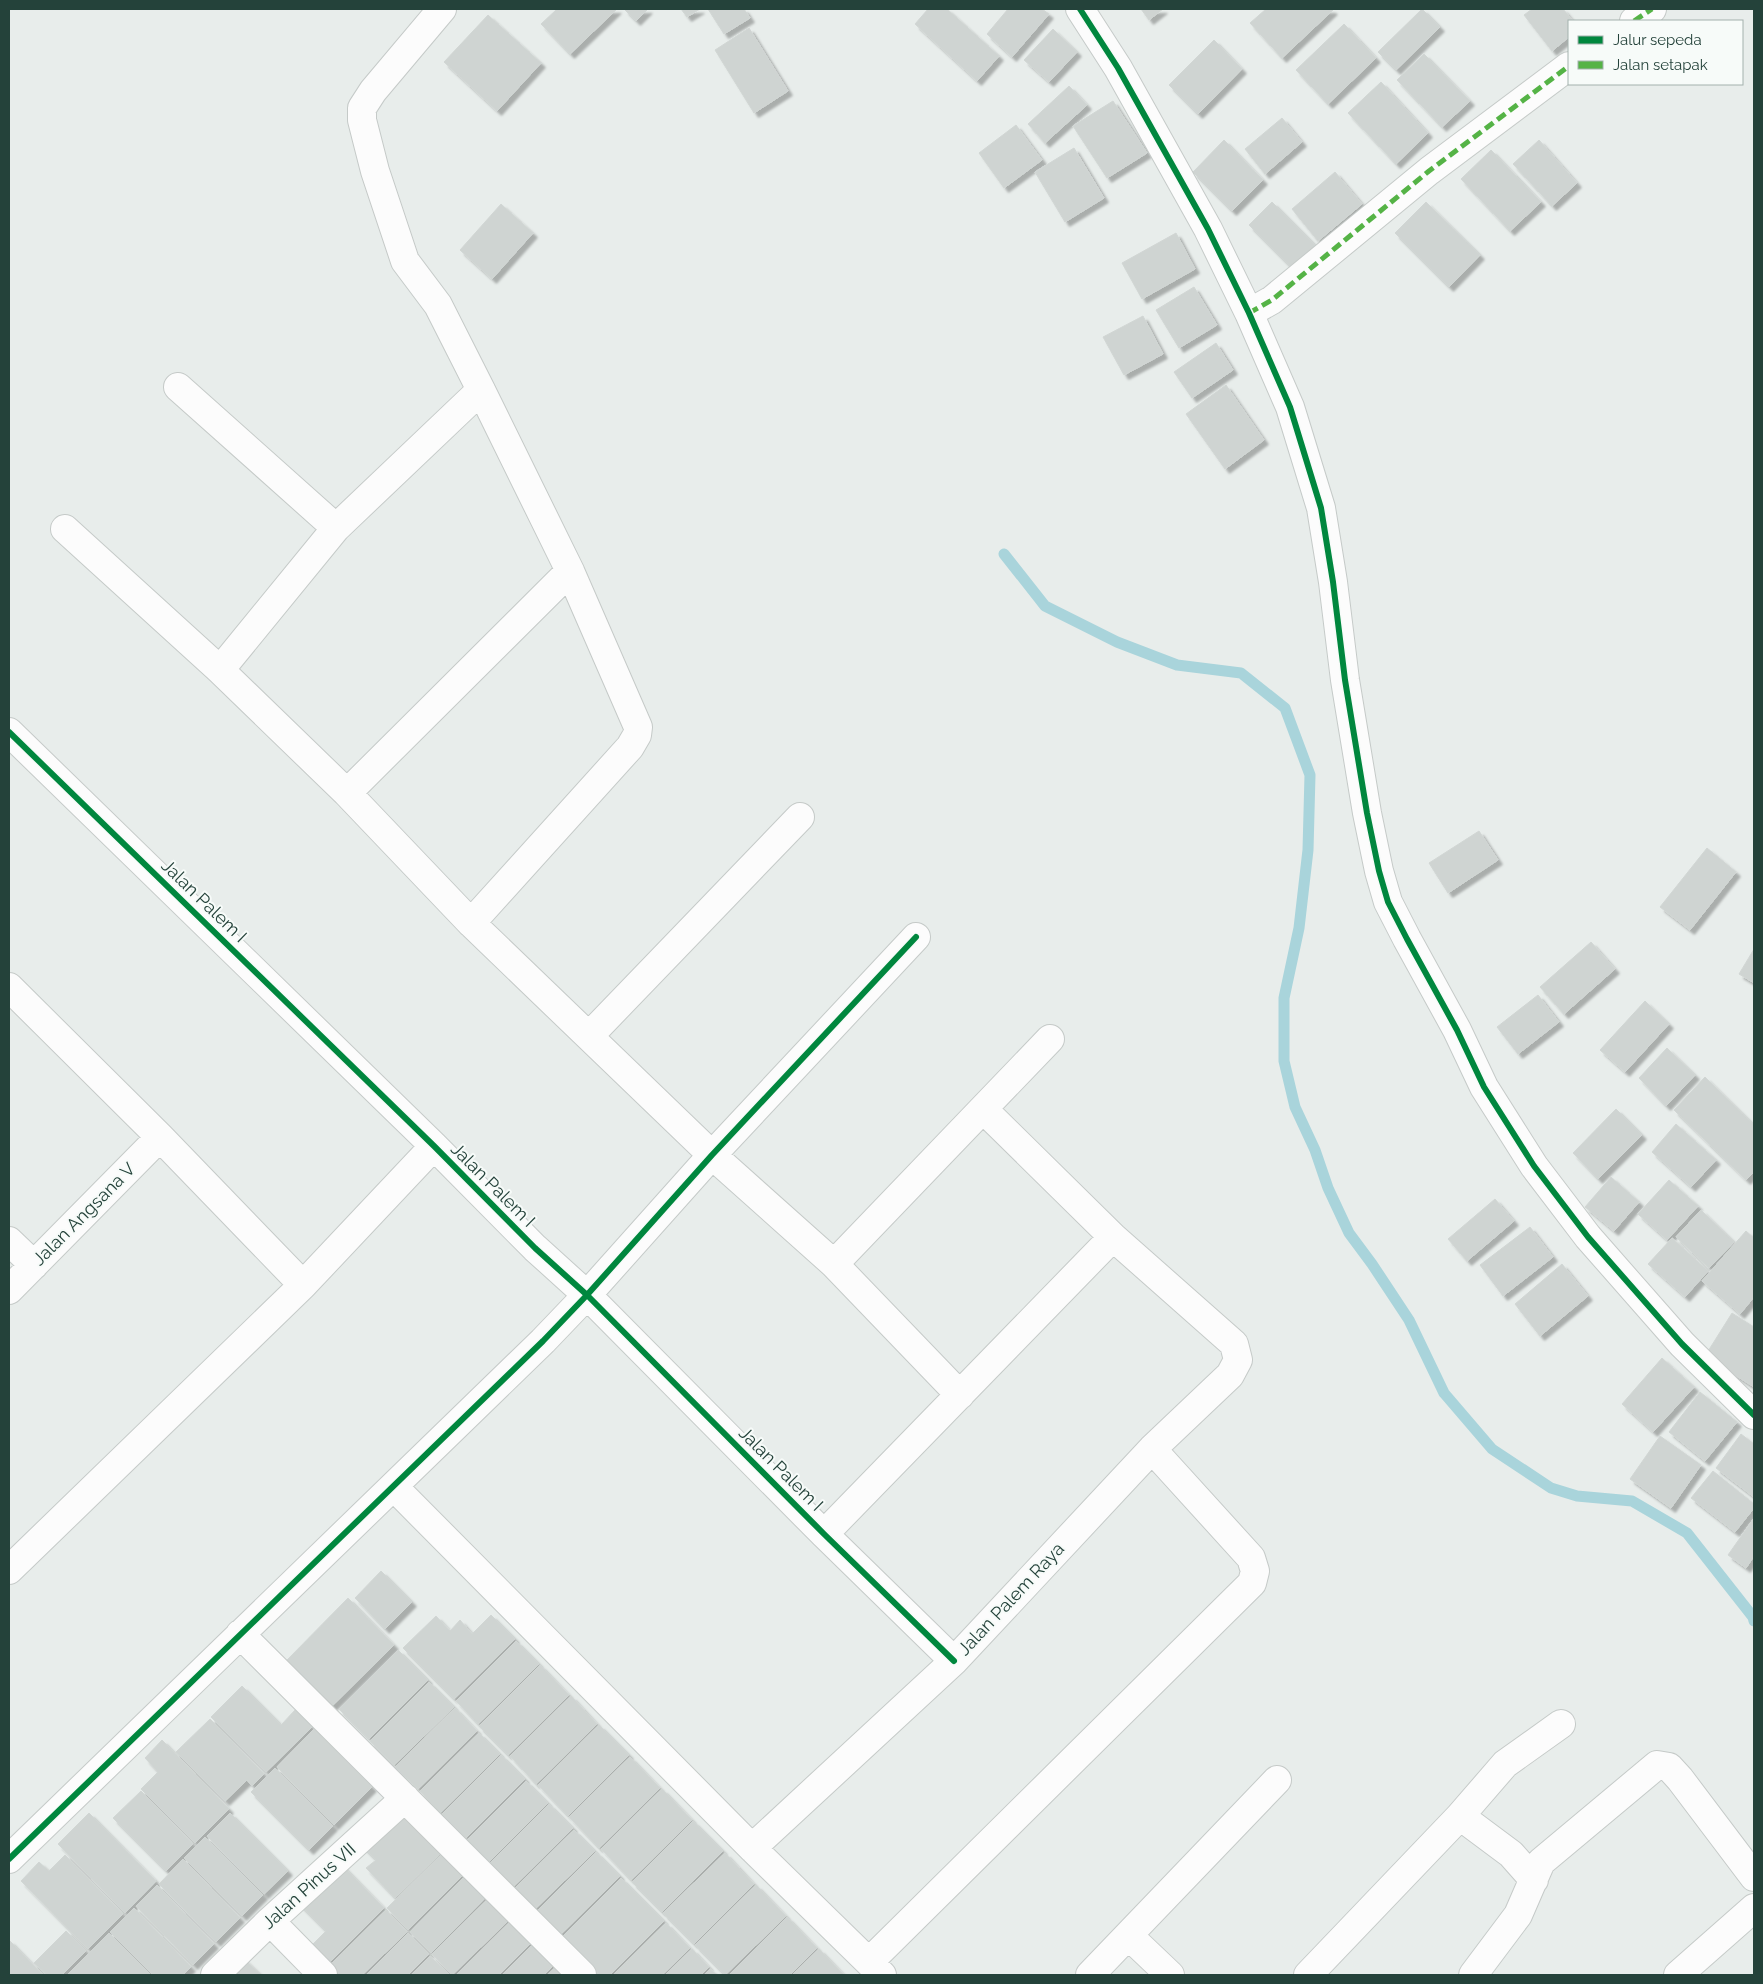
<svg xmlns="http://www.w3.org/2000/svg" width="1763" height="1984" font-family="Raleway,sans-serif">
	<defs>
		<filter id="shadow"><feDropShadow dx="4.5" dy="4.5" stdDeviation="1" flood-color="#0004"/></filter>
	</defs>
	<rect width="100%" height="100%" fill="#e8edeb"/>
	<g fill="none" stroke-linecap="round" stroke-linejoin="round">
		<path stroke="#a9d4db" stroke-width="11" d="M1004,554L1045,606L1117,642L1177,665L1241,673L1285,708L1310,775L1308,850L1299,928L1284,998V1061L1295,1107L1315,1150L1328,1188L1349,1233L1372,1264L1409,1320L1444,1393L1492,1449L1551,1488L1577,1496L1632,1501L1687,1533L1753,1617L1754,1621"/>
	</g>
	<path fill="#cfd4d2" stroke="#d1d6d4" filter="url(#shadow)" d="M557,9H617L570,54L541,24Z
		M624,9H648L636,21Z
		M681,9H700L687,17Z
		M708,9H744L750,18L724,34Z
		M928,9H947L999,56L977,81L915,24Z
		M1008,9H1042L1049,14L1012,57L987,34Z
		M1141,9H1163L1149,20Z
		M1266,9H1331L1333,10L1282,58L1250,23Z
		M1422,9L1440,27L1396,70L1378,52Z
		M1532,9H1563L1573,21H1569V37L1552,51L1524,15Z
		M488,15L541,63L497,111L444,62Z
		M1344,24L1376,58L1328,104L1296,70Z
		M749,28L788,91L754,113L715,50Z
		M1053,29L1077,52L1049,82L1024,60Z
		M1214,40L1242,69L1198,114L1169,85Z
		M1424,54L1470,101L1442,127L1397,80Z
		M1381,82L1428,133L1396,164L1348,113Z
		M1069,86L1087,105L1045,143L1028,124Z
		M1113,101L1147,153L1107,178L1073,126Z
		M1282,118L1302,142L1265,174L1245,149Z
		M1016,125L1042,160L1004,188L979,153Z
		M1224,140L1263,180L1232,211L1193,172Z
		M1539,140L1577,183L1552,206L1513,164Z
		M1074,148L1104,198L1065,222L1035,172Z
		M1491,150L1541,202L1510,231L1461,179Z
		M1335,172L1362,204L1318,241L1292,209Z
		M1272,202L1318,248L1295,271L1249,225Z
		M1426,202L1480,255L1449,287L1395,233Z
		M501,204L533,233L492,279L460,250Z
		M1176,233L1195,269L1142,299L1122,263Z
		M1194,287L1217,325L1179,348L1156,310Z
		M1143,316L1163,354L1124,375L1103,337Z
		M1216,343L1233,370L1192,398L1174,372Z
		M1226,385L1264,440L1225,469L1186,414Z
		M1479,831L1498,860L1448,893L1429,863Z
		M1707,848L1736,872L1690,930L1660,907Z
		M1591,942L1615,969L1564,1014L1540,987Z
		M1754,949V983L1739,974Z
		M1538,995L1559,1022L1518,1054L1497,1027Z
		M1645,1001L1669,1024L1625,1072L1600,1050Z
		M1667,1048L1695,1075L1666,1106L1639,1078Z
		M1705,1077L1754,1125V1172L1746,1180L1674,1110Z
		M1616,1109L1642,1135L1598,1179L1573,1153Z
		M1676,1124L1716,1160L1691,1187L1652,1152Z
		M1611,1177L1639,1202L1614,1231L1585,1207Z
		M1669,1180L1698,1206L1667,1240L1638,1214Z
		M1495,1199L1514,1221L1467,1261L1448,1239Z
		M1701,1210L1734,1242L1709,1268L1676,1237Z
		M1530,1227L1553,1257L1503,1296L1480,1265Z
		M1746,1231L1754,1238V1297L1740,1314L1702,1281Z
		M1672,1238L1708,1271L1685,1297L1648,1264Z
		M1562,1264L1588,1296L1540,1336L1515,1304Z
		M1732,1313L1754,1327V1387L1705,1356Z
		M1662,1358L1694,1387L1653,1432L1622,1404Z
		M1700,1392L1737,1422L1705,1461L1669,1432Z
		M1741,1434L1754,1444V1497L1716,1468Z
		M1660,1436L1701,1465L1671,1508L1630,1479Z
		M1713,1471L1754,1504V1508L1735,1532L1691,1498Z
		M1754,1518V1556L1746,1568L1728,1555Z
		M381,1571L412,1602L385,1629L355,1598Z
		M348,1598L394,1645L332,1706L287,1660Z
		M491,1615L515,1639L454,1699L403,1648L436,1616L450,1631L460,1620L472,1634Z
		M516,1641L539,1664L478,1724L456,1701Z
		M398,1650L428,1680L369,1739L339,1709Z
		M540,1665L569,1695L508,1755L479,1726Z
		M429,1682L454,1707L394,1765L370,1741Z
		M242,1686L281,1725L295,1710L312,1727L266,1772L211,1717Z
		M571,1696L597,1724L536,1784L510,1756Z
		M455,1708L477,1731L418,1789L395,1767Z
		M210,1719L264,1774L252,1786L247,1780L225,1801L176,1752Z
		M599,1725L629,1755L568,1816L538,1785Z
		M314,1729L372,1787L334,1825L277,1767Z
		M479,1733L500,1754L440,1813L420,1791Z
		M162,1740L229,1809L195,1843L141,1789L158,1772L145,1758Z
		M501,1755L525,1779L466,1838L442,1814Z
		M630,1757L660,1788L599,1848L569,1817Z
		M275,1768L333,1826L309,1850L251,1792Z
		M526,1781L548,1803L489,1862L467,1840Z
		M662,1789L692,1820L631,1880L601,1849Z
		M141,1791L193,1844L166,1871L113,1818Z
		M549,1804L573,1828L513,1887L490,1863Z
		M398,1806L443,1851L395,1898L366,1868L376,1860L360,1844Z
		M89,1813L156,1881L125,1913L58,1844Z
		M230,1813L288,1871L264,1894L207,1836Z
		M693,1821L723,1851L662,1912L632,1882Z
		M574,1830L595,1851L535,1909L515,1888Z
		M205,1837L263,1895L242,1916L184,1858Z
		M444,1852L465,1873L408,1930L387,1908Z
		M596,1852L620,1876L560,1935L537,1911Z
		M725,1853L754,1884L694,1944L663,1913Z
		M65,1855L123,1914L88,1949L21,1881L39,1862L49,1871Z
		M183,1859L240,1918L216,1942L159,1884Z
		M340,1863L384,1908L327,1965L310,1947L326,1931L299,1904Z
		M466,1875L487,1896L431,1953L410,1932Z
		M621,1878L664,1921L610,1975H600L562,1937Z
		M157,1885L214,1944L193,1965L136,1906Z
		M756,1885L786,1916L725,1975L695,1945Z
		M489,1898L510,1919L452,1975L432,1954Z
		M134,1908L191,1967L183,1975H153L110,1932Z
		M386,1910L407,1932L362,1975H337L329,1966Z
		M787,1917L817,1948L790,1975H729Z
		M511,1921L532,1942L499,1975H456Z
		M666,1923L690,1948L662,1975H613Z
		M66,1931L86,1951L62,1975H47L34,1963Z
		M109,1933L151,1975H67Z
		M408,1933L429,1954L408,1975H366Z
		M9,1940L43,1975H9Z
		M533,1944L554,1965L544,1975H502Z
		M692,1949L709,1967L701,1975H665Z
		M819,1949L844,1975H792Z
		M430,1956L450,1975H411Z
		M243,1958L261,1975H225Z
		M556,1967L565,1975H547Z
		M710,1969L717,1975H704Z"/>
	<g fill="none" stroke-linecap="round" stroke-linejoin="round">
		<g stroke="#c5cac8" stroke-width="30">
			<path id="street" d="M442,9L373,91L362,108V120L375,171L405,261L438,305L481,390L570,571L638,727L637,735L630,747L471,923
				M1080,9L1118,68L1208,229L1249,313L1290,407L1321,508L1333,582L1345,680L1367,813L1379,871L1388,902L1407,939L1457,1030L1484,1087L1534,1166L1588,1237L1682,1344L1754,1415
				M1634,21L1652,9
				M1249,313L1272,300L1429,171L1569,66
				M178,387L336,528
				M65,529L220,670L347,793L471,923L712,1155L834,1264L960,1395
				M220,670L336,528L481,390
				M9,732L434,1146L535,1248L587,1295L824,1534L954,1661
				M347,793L570,571
				M9,987L160,1137L303,1285
				M589,1036L800,817
				M9,1241L34,1265
				M834,1264L1050,1039
				M9,1290L160,1137
				M394,1487L752,1848L882,1975
				M824,1534L1113,1237
				M9,1570L303,1285L434,1146
				M240,1634L582,1975
				M1460,1816L1505,1764L1561,1724
				M752,1848L954,1661L1152,1449L1230,1375L1238,1360L1234,1344L1113,1237L983,1109
				M9,1859L543,1341L587,1295L712,1155L916,937
				M270,1921L323,1975
				M1129,1936L1170,1975
				M869,1962L1252,1583L1255,1571L1251,1558L1152,1449
				M215,1975L270,1921L405,1798
				M1090,1975L1277,1780
				M1308,1975L1460,1816L1511,1854L1534,1880
				M1473,1975L1518,1915L1541,1862L1657,1765L1669,1767L1680,1779L1754,1877
				M1678,1975L1754,1908"/>
		</g>
		<use href="#street" stroke="#fcfcfc" stroke-width="28"/>
		<path stroke="#55b346" stroke-width="5" stroke-dasharray="10 5" stroke-linecap="butt" d="M1634,21L1652,9
			M1249,313L1272,300L1429,171L1569,66"/>
		<g stroke="#f7fbf9" stroke-width="9">
			<path id="cycleway" d="M1080,9L1118,68L1208,229L1249,313L1290,407L1321,508L1333,582L1345,680L1367,813L1379,871L1388,902L1407,939L1457,1030L1484,1087L1534,1166L1588,1237L1682,1344L1754,1415
				M9,732L434,1146L535,1248L587,1295L824,1534L954,1661
				M9,1859L543,1341L587,1295L712,1155L916,937"/>
		</g>
		<use href="#cycleway" stroke="#00873e" stroke-width="6"/>
	</g>
	<g text-anchor="middle" stroke-width="4" stroke-linejoin="round" paint-order="stroke">
		<g font-size="18" fill="#24423a" stroke="#f7fbf9">
			<text transform="translate(204 901) rotate(44)" y="6">Jalan Palem I</text>
			<text transform="translate(493 1185) rotate(45)" y="6">Jalan Palem I</text>
			<text transform="translate(84 1214) rotate(-45)" y="6">Jalan Angsana V</text>
			<text transform="translate(781 1469) rotate(45)" y="6">Jalan Palem I</text>
			<text transform="translate(1011 1599) rotate(-47)" y="6">Jalan Palem Raya</text>
			<text transform="translate(309 1886) rotate(-42)" y="6">Jalan Pinus VII</text>
		</g>
	</g>
	<rect width="1763" height="1984" fill="none" stroke="#24423a" stroke-width="20"/>
	<rect x="1568" y="20" width="175" height="65" fill="#f7fbf9" stroke="#a3b1ad"/>
	<rect x="1578" y="36" width="25" height="8" fill="#00873e" stroke="#a3b1ad"/>
	<text x="1613" y="45" font-size="15" fill="#24423a">Jalur sepeda</text>
	<rect x="1578" y="61" width="25" height="8" fill="#55b346" stroke="#a3b1ad"/>
	<text x="1613" y="70" font-size="15" fill="#24423a">Jalan setapak</text>
</svg>
